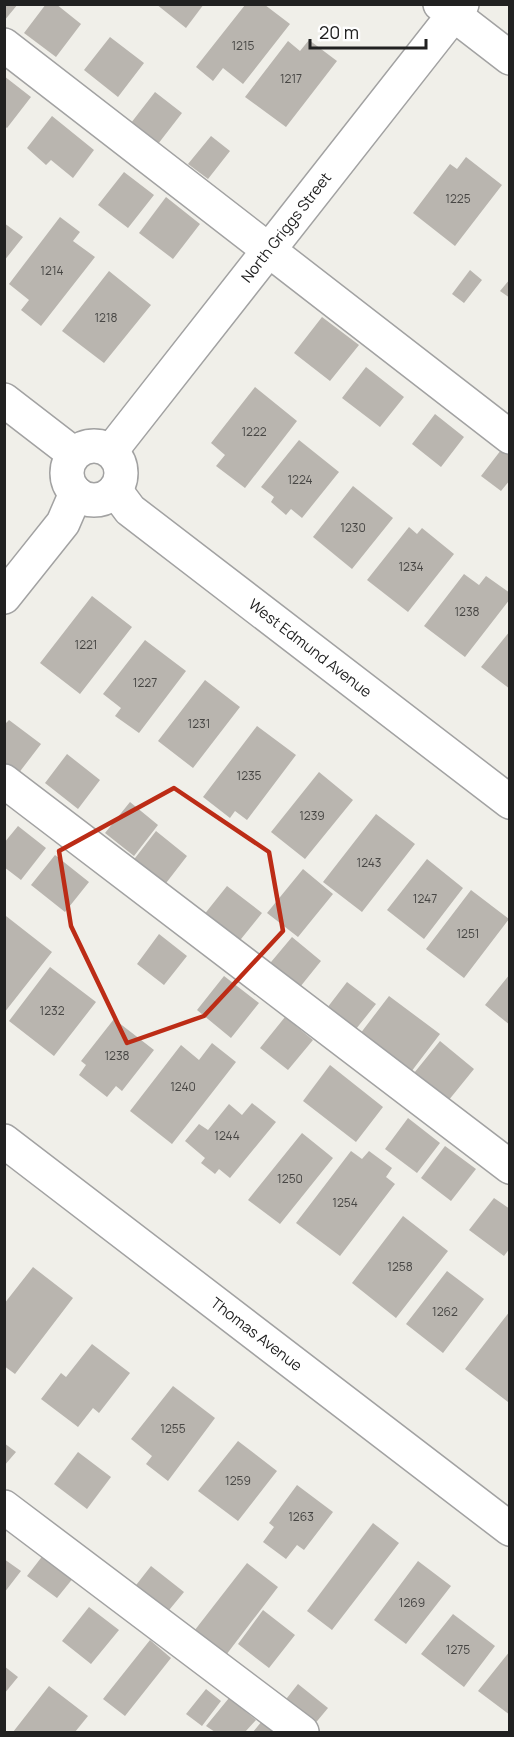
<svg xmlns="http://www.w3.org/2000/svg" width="514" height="1737" font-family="Manrope,sans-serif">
	<rect width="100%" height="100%" fill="#f0efe9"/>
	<path fill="#b9b5af" d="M4,4H18L4,21Z
		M46,4H56L81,24L56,57L24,33Z
		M156,4H204L186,28Z
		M245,5H265L290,24L243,84L223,68L213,81L196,67Z
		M110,37L144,63L118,97L84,70Z
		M309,40L337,61L286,127L245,97L288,41L300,51Z
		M4,76L31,97L7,128L4,126Z
		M155,92L182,113L158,144L131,123Z
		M52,116L94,150L73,178L51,160L46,165L27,148Z
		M211,136L230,151L208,179L188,164Z
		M466,157L502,185L455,246L413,213L450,164L457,169Z
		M124,172L154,195L128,228L98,205Z
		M166,197L200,224L173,259L139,233Z
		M60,217L80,232L73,241L95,257L41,326L21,310L29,300L9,284Z
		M4,223L23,237L4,261Z
		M470,270L482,280L464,303L452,294Z
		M109,271L151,305L104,363L62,331Z
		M510,279V298L500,291Z
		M322,317L359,345L330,381L294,353Z
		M366,367L404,397L380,427L342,398Z
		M255,387L297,421L245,488L216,466L225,455L211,443Z
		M435,414L464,437L441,467L412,444Z
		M299,440L339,472L302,518L291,509L286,515L271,502L274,497L261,487Z
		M501,450L510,456V480L501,491L481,476Z
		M353,486L393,518L352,569L313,537Z
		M409,527L417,534L422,528L454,554L408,612L367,580Z
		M464,574L479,585L486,576L510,593V599L465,657L424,626Z
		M92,596L132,627L80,694L40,663Z
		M510,631V689L481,667Z
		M145,640L186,671L139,733L115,716L121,708L103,694Z
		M205,680L240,707L193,768L158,741Z
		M9,720L41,744L18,774L4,764V725Z
		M257,726L296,755L247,820L235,811L230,818L203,797Z
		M67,754L100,780L78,809L45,783Z
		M319,772L353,800L305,859L271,832Z
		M130,802L158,825L134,856L105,833Z
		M376,814L415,844L362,912L323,882Z
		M18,826L46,848L21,880L4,867V843Z
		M156,831L187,856L163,887L132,862Z
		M55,855L89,882L65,912L31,885Z
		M427,859L463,888L424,939L387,910Z
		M303,869L333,894L298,937L267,913Z
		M227,886L262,913L237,944L203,916Z
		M471,890L509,919L464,978L426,949Z
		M6,916L52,952L4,1013V918Z
		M159,934L187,956L164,985L137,964Z
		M292,937L321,961L296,992L266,968Z
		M50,967L96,1002L54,1056L9,1021Z
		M510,974V1025L485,1005Z
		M224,976L259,1003L231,1038L197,1010Z
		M347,982L376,1004L352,1034L324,1012Z
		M389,996L440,1034L411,1072L360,1034Z
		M285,1017L313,1040L288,1070L260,1048Z
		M114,1019L154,1050L122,1091L116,1086L107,1097L79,1075L86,1065L81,1061Z
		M440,1041L474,1069L444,1106L410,1078Z
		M212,1043L236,1062L172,1144L130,1111L181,1045L199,1060Z
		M330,1065L383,1107L356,1142L303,1101Z
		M252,1103L276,1122L230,1178L219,1169L215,1174L201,1163L205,1158L185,1141L199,1124L208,1130L229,1104L242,1115Z
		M408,1118L440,1143L417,1173L385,1149Z
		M302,1133L333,1158L280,1224L248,1200Z
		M445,1146L476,1169L451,1201L421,1178Z
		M351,1151L362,1159L369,1151L392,1168L386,1177L395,1184L340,1256L296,1223Z
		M494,1198L510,1209V1248L504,1256L469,1230Z
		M403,1216L448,1251L396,1318L352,1283Z
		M33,1267L73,1298L15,1374L4,1366V1304Z
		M447,1271L484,1299L443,1353L406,1324Z
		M510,1311V1399L508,1402L465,1369Z
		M92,1344L130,1373L99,1413L93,1408L78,1427L41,1399L61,1373L66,1377Z
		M173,1386L215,1418L168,1481L146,1464L152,1456L131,1439Z
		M238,1441L277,1471L238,1521L198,1491Z
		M4,1443L16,1452L4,1466Z
		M78,1452L111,1477L87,1509L54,1484Z
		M297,1485L333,1512L304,1550L297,1545L286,1559L263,1542L274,1527L269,1523Z
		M373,1523L399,1543L332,1630L307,1611Z
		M44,1554L74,1577L57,1598L27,1576Z
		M4,1559L21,1571L4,1593Z
		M418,1561L451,1586L406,1644L374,1620Z
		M247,1563L278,1587L223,1659L191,1635Z
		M151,1566L184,1592L165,1615L133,1589Z
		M89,1607L119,1630L91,1664L62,1641Z
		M263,1610L295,1635L269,1668L238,1644Z
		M453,1614L495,1646L464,1687L421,1654Z
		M150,1640L171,1658L125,1716L103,1699Z
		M510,1651V1715L478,1691Z
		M4,1666L18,1677L4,1694Z
		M298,1684L328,1708L313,1726L283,1703Z
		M49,1686L88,1716L75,1732H13Z
		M206,1689L221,1701L202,1726L186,1714Z
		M229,1698L256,1720L245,1732H215L206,1726Z
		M262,1721L277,1732H253Z"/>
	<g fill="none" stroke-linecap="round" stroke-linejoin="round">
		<g stroke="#a2a2a2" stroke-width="36">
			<g id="minor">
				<path d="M440,4L510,58"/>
				<path d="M4,45L510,437"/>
				<path d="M4,400L74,454"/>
				<circle cx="94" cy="473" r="27"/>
				<path id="s1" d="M111,451L462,4"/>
				<path id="s2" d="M115,490L130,510L510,802"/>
				<path d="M4,597L63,523L76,493"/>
				<path d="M4,781L510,1167"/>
				<path id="s3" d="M4,1141L510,1529"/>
				<path d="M4,1507L302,1732"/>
			</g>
		</g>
		<use href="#minor" stroke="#fff" stroke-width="33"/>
	</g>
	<path fill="none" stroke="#bc2c16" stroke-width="4.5" stroke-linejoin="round" d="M174,788L269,852L283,931L204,1016L127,1043L71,926L59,851Z"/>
	<g text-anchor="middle" stroke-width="4.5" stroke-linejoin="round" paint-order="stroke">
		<g font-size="12" fill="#474644">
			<text x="243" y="50">1215</text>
			<text x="291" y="83">1217</text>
			<text x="458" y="203">1225</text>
			<text x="52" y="275">1214</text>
			<text x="106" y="322">1218</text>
			<text x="254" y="436">1222</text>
			<text x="300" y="484">1224</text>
			<text x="353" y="532">1230</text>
			<text x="411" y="571">1234</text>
			<text x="467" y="616">1238</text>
			<text x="86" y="649">1221</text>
			<text x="145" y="687">1227</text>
			<text x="199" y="728">1231</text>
			<text x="249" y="780">1235</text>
			<text x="312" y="820">1239</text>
			<text x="369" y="867">1243</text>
			<text x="425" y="903">1247</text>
			<text x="468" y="938">1251</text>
			<text x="52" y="1015">1232</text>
			<text x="117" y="1060">1238</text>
			<text x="183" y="1091">1240</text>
			<text x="227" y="1140">1244</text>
			<text x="290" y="1183">1250</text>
			<text x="345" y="1207">1254</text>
			<text x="400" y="1271">1258</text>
			<text x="445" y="1316">1262</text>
			<text x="173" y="1433">1255</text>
			<text x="238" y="1485">1259</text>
			<text x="301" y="1521">1263</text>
			<text x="412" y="1607">1269</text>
			<text x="458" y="1654">1275</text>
		</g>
		<g font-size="15" fill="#212121" stroke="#fff">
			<text dy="5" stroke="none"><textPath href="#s1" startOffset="284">North Griggs Street</textPath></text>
			<text dy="5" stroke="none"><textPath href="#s2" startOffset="252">West Edmund Avenue</textPath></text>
			<text dy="5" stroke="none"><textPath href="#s3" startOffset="318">Thomas Avenue</textPath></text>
		</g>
	</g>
	<rect width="514" height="1737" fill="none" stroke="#212121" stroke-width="12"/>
	<path d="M310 39v9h116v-9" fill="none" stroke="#212121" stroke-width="3"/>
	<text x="319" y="39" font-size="18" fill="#212121" stroke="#ffffff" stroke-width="4.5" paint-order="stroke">20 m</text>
</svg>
